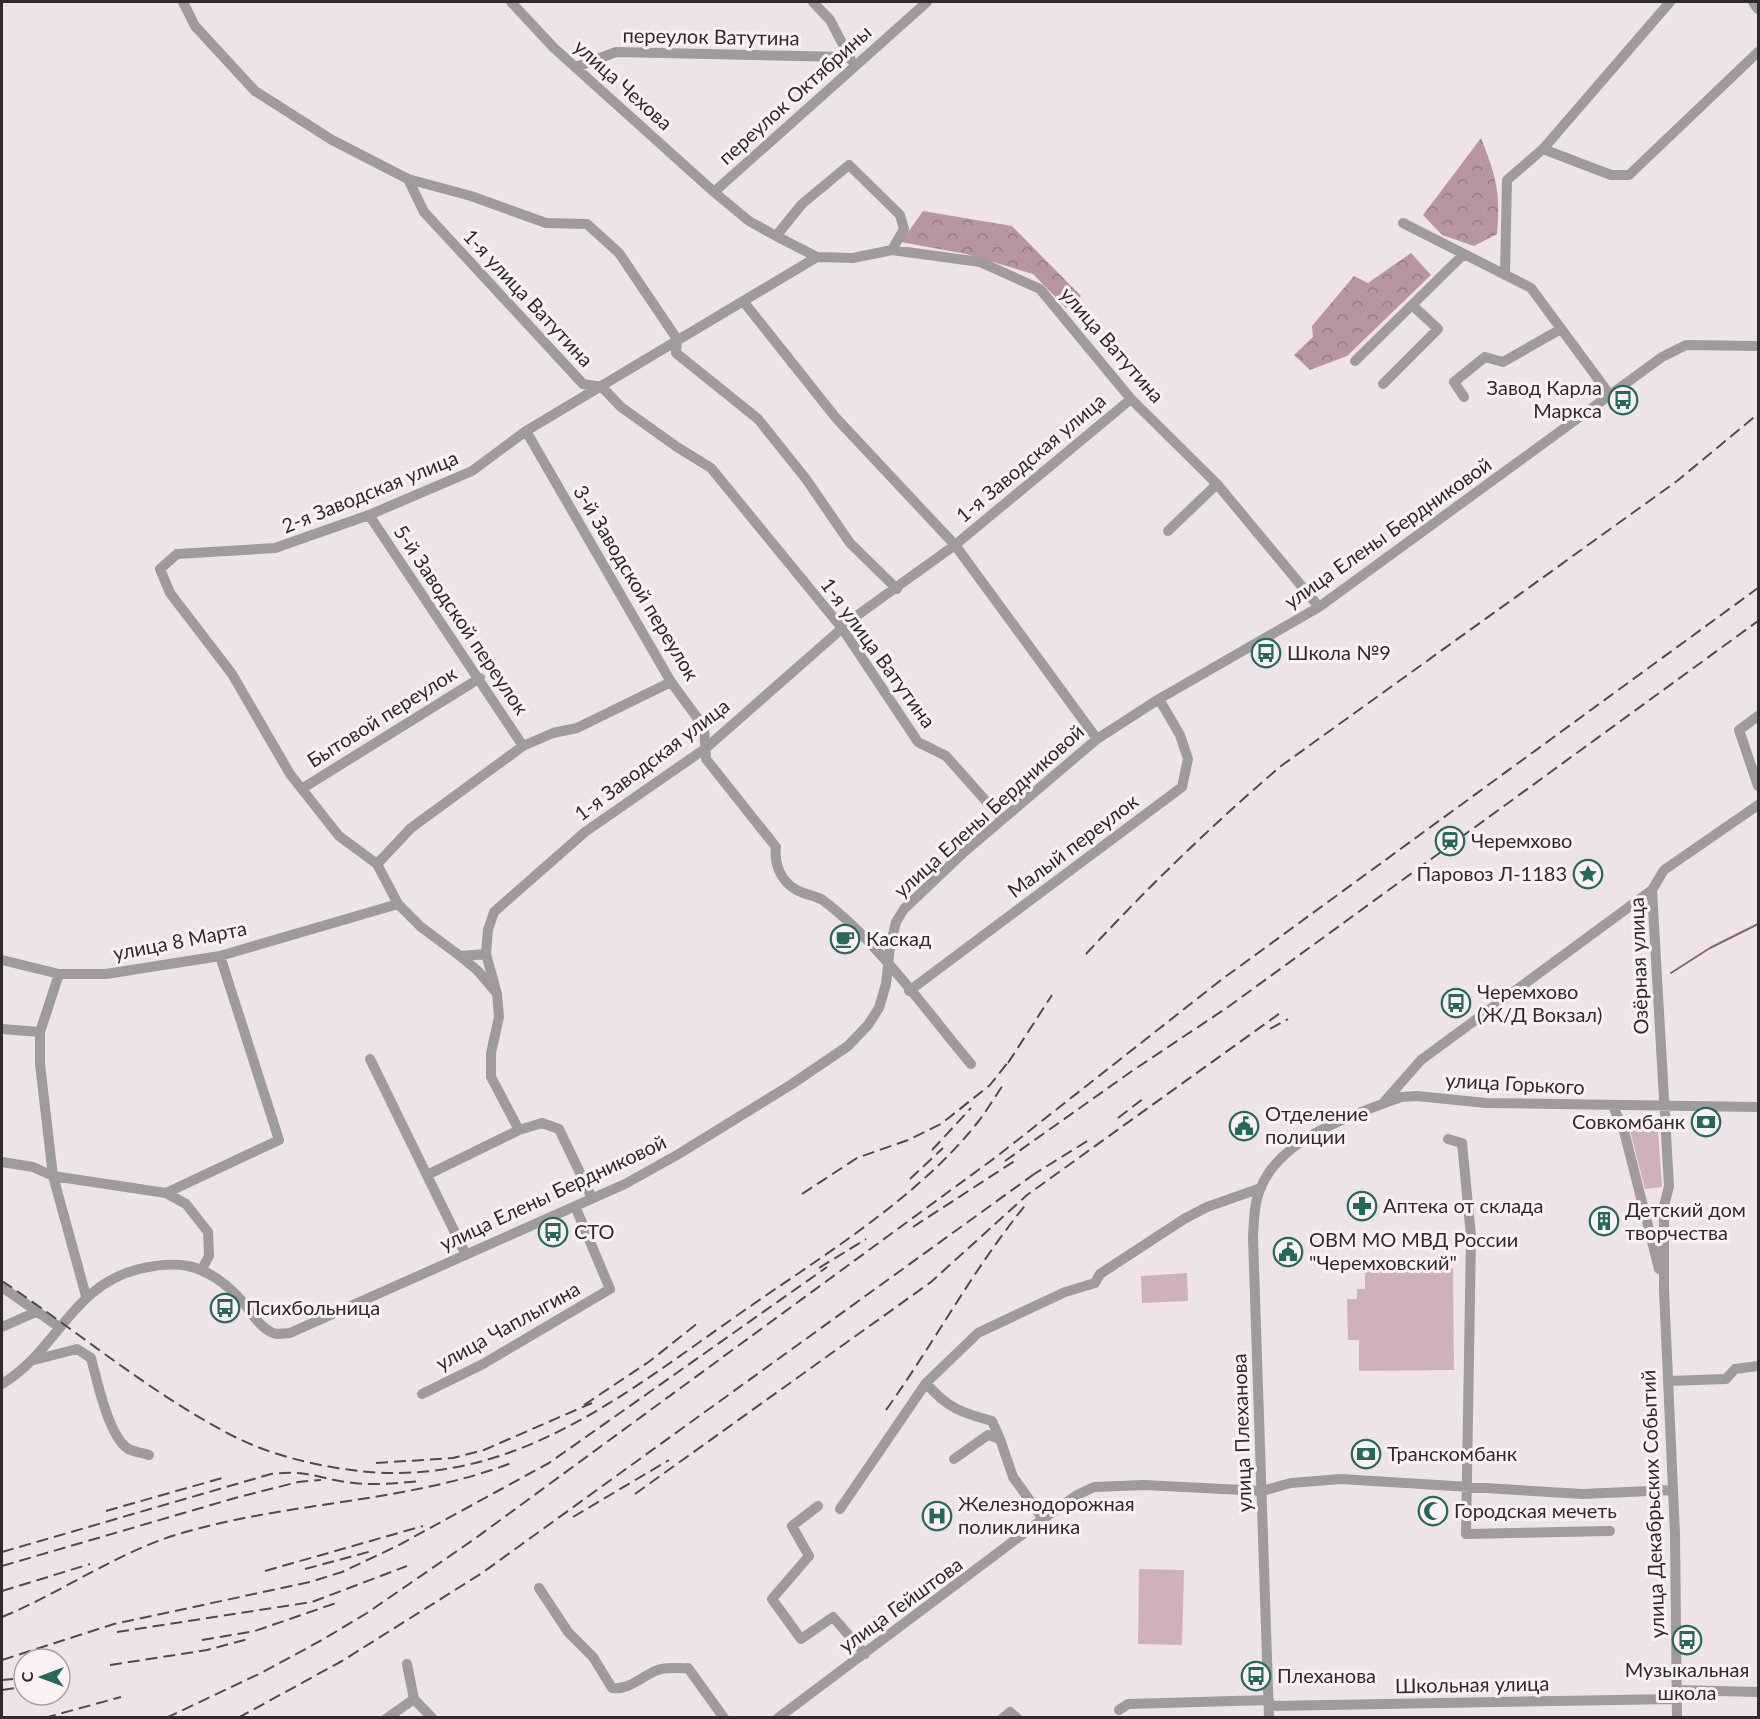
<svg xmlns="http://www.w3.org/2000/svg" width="1760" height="1719" font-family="Lato,sans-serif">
	<defs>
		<pattern id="forest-crowns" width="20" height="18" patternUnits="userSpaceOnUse" patternTransform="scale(1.5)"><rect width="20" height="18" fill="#b896a1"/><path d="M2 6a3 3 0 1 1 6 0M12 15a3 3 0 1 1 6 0" fill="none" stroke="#967b84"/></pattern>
	</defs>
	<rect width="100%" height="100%" fill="#eee4e7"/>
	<path fill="#cfb1bb" d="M1657,1118L1662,1187L1645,1189L1628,1123Z
		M1453,1268L1454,1370L1359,1371V1340H1348L1347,1299H1357V1289H1365V1269Z
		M1187,1273L1188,1301L1142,1303L1141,1276Z
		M1139,1569L1184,1570L1182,1645L1138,1644Z"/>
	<path fill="url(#forest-crowns)" d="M1481,138C1496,176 1501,193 1497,234L1474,246L1442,235L1423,215Z
		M923,211L1012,226L1081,296L1066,308L1033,274L966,254L901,242Z
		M1411,253L1431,275L1347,356L1310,370L1294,355L1313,337L1312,326L1354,276L1368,283Z"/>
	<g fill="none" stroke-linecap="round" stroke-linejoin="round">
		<path stroke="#826972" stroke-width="2" d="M1671,973L1710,948L1758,924"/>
		<path stroke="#9f9b9c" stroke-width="10" d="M183,2L195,26L255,91L332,140L408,179L424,212L583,384L602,387L621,407L677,447L711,468L842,628L918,742L946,756L1002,819
			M511,2L554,48L714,192L749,221L776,236L817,257L853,258L892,250L980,262L1040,289L1131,399L1217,484L1319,607
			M813,2L830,20L851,60
			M1753,2L1758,9
			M576,67L616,52L847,57
			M1543,149L1611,175H1629L1758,52
			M408,179L471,196L546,223L587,224L619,253L677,339L676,353L758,419L806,479L850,543L897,589
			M714,192L927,2
			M1403,223L1531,288L1610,395
			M776,236L802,204L849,165L900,215L904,229L892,250
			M1505,275L1507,180L1543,149L1670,2
			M743,301L836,418L955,545L1097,739
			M1355,361L1464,254
			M1383,384L1438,329L1412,305
			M1464,397L1454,382L1485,357L1503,362L1561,329
			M526,431L671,682L704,727L706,759L776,847C774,863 780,880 795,889C804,895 816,895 824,901C877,941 928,1013 971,1064
			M369,515L523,746
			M1168,531L1217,484
			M1758,716L1739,730L1758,786
			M303,788L480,678
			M377,864L339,836L290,774L232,674L170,593L160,569L177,554L275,548L369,515L472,471L526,431L817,257
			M486,954L460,956L421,927L398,904L377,864L411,828L523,746L553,733L577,728L671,682
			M460,956L478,971L494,990
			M2,960L59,974H106L220,956L398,904
			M59,974L40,1032V1064L53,1176L86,1296
			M909,991L1182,787L1188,759L1180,735L1159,699
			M2,1029L40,1032
			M370,1059L466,1255
			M1385,1101L1421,1060L1652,890
			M1613,1106L1624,1131L1659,1269
			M1448,1139L1462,1143L1471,1236L1466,1534L1610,1531
			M2,1162L33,1167L53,1176L166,1193L186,1204L208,1232L209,1256L202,1269
			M427,1175L519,1130
			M166,1193L279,1140L220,956
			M592,1198L559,1129L542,1123L519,1130L491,1077V1053L499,1017L497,994L486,954L488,930L494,912L585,832L706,748L855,617L955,545L1131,399
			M2,1287L59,1327
			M2,1327L38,1311
			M34,1360L77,1349L91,1358C97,1380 108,1434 127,1448C132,1452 143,1453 149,1455
			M1668,1381L1726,1379L1735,1369L1758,1366
			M926,1383C947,1408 962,1413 992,1421L1000,1439
			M2,1384C57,1351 71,1286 139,1269C155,1265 171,1263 188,1266C210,1271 226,1283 241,1300C251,1311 261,1331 277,1334C281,1334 286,1333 290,1333L625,1184L677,1155L792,1084L848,1046L868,1025L879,1008L886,984L890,947L896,922L904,909L963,853L1097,739L1159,699L1319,607L1662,357L1686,345L1758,346
			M422,1394L483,1364L610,1289L575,1206
			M954,1459L988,1435L1000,1439L1013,1477L1043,1519
			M818,1506L792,1526L809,1556L772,1599L801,1639L833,1617L865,1654
			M840,1509L926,1383L978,1333L1065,1292L1095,1283L1100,1274L1184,1219L1207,1207L1261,1188
			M539,1588L568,1632L593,1657L612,1688C629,1690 640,1678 655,1671C666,1666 676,1669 688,1668L724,1718
			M407,1664L414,1699L432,1718
			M1676,1690L1758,1692
			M1269,1706L1676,1699
			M1119,1710L1128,1704L1269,1700
			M387,1718L414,1699
			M778,1718L1043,1519L1077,1495L1094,1487L1144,1485L1262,1491L1291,1483L1341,1479L1582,1494L1673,1490
			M1003,1718L1010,1712L1017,1718
			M1269,1718L1253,1237C1254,1220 1254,1203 1261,1187C1282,1137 1353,1115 1401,1097L1417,1096L1486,1103L1758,1107
			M1677,1718L1675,1534L1664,1290V1206L1669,1186L1652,890L1664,870L1758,805"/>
		<path stroke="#504b4d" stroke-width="2" stroke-dasharray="12 6" stroke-linecap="butt" d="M1086,954C1148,887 1212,825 1281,766L1677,481L1758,414
			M1270,1029L1288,1019
			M1008,1063L1052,995
			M1118,1118L1144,1098
			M932,1150L971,1108
			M1005,1161L1132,1071L1228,1007L1758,621
			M1031,1176L1089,1140
			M910,1179L943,1148
			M802,1194L857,1158L908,1140L941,1124L990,1085L1012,1057
			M913,1227L1016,1160
			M819,1268L866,1239
			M2,1281C79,1332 151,1394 235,1437C267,1453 302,1462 337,1468C502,1496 615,1401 742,1312C822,1256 917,1199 978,1122C988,1109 996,1095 1005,1082
			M584,1405L650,1361L699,1322
			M886,1410C935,1342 974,1267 1028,1202
			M376,1463L453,1458L484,1450L592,1403
			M635,1494L931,1282L1027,1195L1283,1011
			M106,1511L222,1478
			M573,1517L669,1460
			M2,1552L271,1474C306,1470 314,1477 346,1482C371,1486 397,1483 422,1481
			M2,1566L235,1498L298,1482L321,1480
			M305,1569L372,1551
			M265,1571L423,1526
			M2,1591L90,1564
			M2,1617C63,1592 117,1552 182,1533C291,1501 408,1503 514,1462
			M117,1632L312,1602L407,1566
			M202,1640L255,1631L339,1602
			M2,1660L114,1624L310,1582L342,1572L397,1546L549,1463L827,1267
			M110,1665L207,1650L248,1639
			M2,1680L13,1679
			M2,1690L15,1688
			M44,1718L121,1697
			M166,1718L263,1672L322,1640L367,1613L473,1540L996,1157L1221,980L1758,588
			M238,1718L342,1661L482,1573L1037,1172"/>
	</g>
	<defs>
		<g id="bus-ring" transform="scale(1.5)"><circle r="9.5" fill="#fbf1f4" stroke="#25695a" stroke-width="1.5"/><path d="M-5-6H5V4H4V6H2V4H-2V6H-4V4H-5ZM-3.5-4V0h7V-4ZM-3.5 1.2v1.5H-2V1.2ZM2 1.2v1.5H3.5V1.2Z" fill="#25695a"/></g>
		<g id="station-ring" transform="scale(1.5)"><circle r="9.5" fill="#fbf1f4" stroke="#25695a" stroke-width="1.5"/><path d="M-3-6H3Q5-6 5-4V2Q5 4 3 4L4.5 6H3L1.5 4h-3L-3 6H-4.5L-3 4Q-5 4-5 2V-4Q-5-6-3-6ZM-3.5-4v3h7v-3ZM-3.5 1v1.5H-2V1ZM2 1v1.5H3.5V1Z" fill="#25695a"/></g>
		<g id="sight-ring" transform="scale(1.5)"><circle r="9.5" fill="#fbf1f4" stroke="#25695a" stroke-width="1.5"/><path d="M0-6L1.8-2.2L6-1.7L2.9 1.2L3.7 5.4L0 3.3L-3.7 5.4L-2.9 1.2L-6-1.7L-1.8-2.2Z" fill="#25695a"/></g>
		<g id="cafe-ring" transform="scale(1.5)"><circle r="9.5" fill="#fbf1f4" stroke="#25695a" stroke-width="1.5"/><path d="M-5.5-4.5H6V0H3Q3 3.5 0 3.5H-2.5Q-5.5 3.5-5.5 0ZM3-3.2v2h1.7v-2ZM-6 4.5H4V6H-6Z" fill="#25695a"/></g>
		<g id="bank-ring" transform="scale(1.5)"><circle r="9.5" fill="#fbf1f4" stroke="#25695a" stroke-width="1.5"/><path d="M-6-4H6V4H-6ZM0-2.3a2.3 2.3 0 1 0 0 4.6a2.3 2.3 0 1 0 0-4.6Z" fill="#25695a"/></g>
		<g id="civic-ring" transform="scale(1.5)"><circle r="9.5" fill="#fbf1f4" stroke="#25695a" stroke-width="1.5"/><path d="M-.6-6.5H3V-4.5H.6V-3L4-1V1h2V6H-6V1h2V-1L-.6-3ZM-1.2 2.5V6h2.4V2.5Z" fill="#25695a"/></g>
		<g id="pharmacy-ring" transform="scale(1.5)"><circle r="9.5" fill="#fbf1f4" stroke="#25695a" stroke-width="1.5"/><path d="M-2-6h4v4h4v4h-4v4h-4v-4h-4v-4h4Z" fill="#25695a"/></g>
		<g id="building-ring" transform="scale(1.5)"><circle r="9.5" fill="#fbf1f4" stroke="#25695a" stroke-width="1.5"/><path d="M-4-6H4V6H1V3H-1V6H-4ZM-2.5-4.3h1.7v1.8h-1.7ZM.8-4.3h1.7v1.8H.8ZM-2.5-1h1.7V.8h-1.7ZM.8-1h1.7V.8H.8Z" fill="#25695a"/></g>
		<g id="mosque-ring" transform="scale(1.5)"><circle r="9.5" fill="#fbf1f4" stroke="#25695a" stroke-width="1.5"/><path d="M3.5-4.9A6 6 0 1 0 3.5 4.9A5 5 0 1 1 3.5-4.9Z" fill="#25695a"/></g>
		<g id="hospital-ring" transform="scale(1.5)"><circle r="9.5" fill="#fbf1f4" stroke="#25695a" stroke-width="1.5"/><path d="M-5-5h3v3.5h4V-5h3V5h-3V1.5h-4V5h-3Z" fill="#25695a"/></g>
	</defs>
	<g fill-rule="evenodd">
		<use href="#bus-ring" x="1623" y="400"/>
		<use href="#bus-ring" x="1266" y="653"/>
		<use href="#station-ring" x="1450" y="841"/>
		<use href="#sight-ring" x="1588" y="874"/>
		<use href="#cafe-ring" x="845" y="939"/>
		<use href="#bus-ring" x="1456" y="1003"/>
		<use href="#bank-ring" x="1706" y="1122"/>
		<use href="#civic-ring" x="1244" y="1126"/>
		<use href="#pharmacy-ring" x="1362" y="1206"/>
		<use href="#building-ring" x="1604" y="1221"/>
		<use href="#bus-ring" x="553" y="1232"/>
		<use href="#civic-ring" x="1288" y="1252"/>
		<use href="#bus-ring" x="225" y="1308"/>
		<use href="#bank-ring" x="1366" y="1454"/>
		<use href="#mosque-ring" x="1433" y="1511"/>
		<use href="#hospital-ring" x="937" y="1516"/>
		<use href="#bus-ring" x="1687" y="1640"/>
		<use href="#bus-ring" x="1256" y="1676"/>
	</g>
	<g text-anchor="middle" stroke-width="6" stroke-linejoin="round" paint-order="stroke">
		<g font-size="20" fill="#2f2b2d" stroke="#fbf1f4">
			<text transform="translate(711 37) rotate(1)" y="7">переулок Ватутина</text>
			<text transform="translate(623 85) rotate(42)" y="7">улица Чехова</text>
			<text transform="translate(795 95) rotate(-42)" y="7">переулок Октябрины</text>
			<text transform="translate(528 298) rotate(47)" y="7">1-я улица Ватутина</text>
			<text transform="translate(1112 345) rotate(49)" y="7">улица Ватутина</text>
			<text transform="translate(1031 458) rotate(-40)" y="7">1-я Заводская улица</text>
			<text transform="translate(370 492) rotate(-22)" y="7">2-я Заводская улица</text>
			<text transform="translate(1388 533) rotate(-35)" y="7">улица Елены Бердниковой</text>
			<text transform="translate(636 583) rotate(59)" y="7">3-й Заводской переулок</text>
			<text transform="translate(461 620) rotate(56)" y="7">5-й Заводской переулок</text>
			<text transform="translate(878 653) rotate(54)" y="7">1-я улица Ватутина</text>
			<text transform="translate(382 717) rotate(-32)" y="7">Бытовой переулок</text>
			<text transform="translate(652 760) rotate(-37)" y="7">1-я Заводская улица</text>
			<text transform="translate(989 811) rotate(-42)" y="7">улица Елены Бердниковой</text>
			<text transform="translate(1073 846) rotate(-37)" y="7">Малый переулок</text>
			<text transform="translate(180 941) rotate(-11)" y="7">улица 8 Марта</text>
			<text transform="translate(1639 966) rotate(-92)" y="7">Озёрная улица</text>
			<text transform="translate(1515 1084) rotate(3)" y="7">улица Горького</text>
			<text transform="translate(553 1193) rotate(-25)" y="7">улица Елены Бердниковой</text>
			<text transform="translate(508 1326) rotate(-29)" y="7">улица Чаплыгина</text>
			<text transform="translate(1242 1433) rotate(-92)" y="7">улица Плеханова</text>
			<text transform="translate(1653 1504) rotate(-92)" y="7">улица Декабрьских Событий</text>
			<text transform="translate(901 1605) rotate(-36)" y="7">улица Гейштова</text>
			<text transform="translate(1472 1685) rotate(-1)" y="7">Школьная улица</text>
		</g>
		<g font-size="20" fill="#2f2b2d" stroke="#fbf1f4" text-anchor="start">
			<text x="1602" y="395" text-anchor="end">Завод Карла<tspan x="1602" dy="23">Маркса</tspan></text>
			<text x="1287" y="660">Школа №9</text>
			<text x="1471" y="848">Черемхово</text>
			<text x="1567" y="881" text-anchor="end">Паровоз Л-1183</text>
			<text x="866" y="946">Каскад</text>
			<text x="1477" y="999">Черемхово<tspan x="1477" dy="23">(Ж/Д Вокзал)</tspan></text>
			<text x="1265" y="1121">Отделение<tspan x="1265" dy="23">полиции</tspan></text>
			<text x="1685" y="1129" text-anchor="end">Совкомбанк</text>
			<text x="1383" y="1213">Аптека от склада</text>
			<text x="1625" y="1217">Детский дом<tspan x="1625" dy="23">творчества</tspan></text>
			<text x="574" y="1239">СТО</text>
			<text x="1309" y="1247">ОВМ МО МВД России<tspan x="1309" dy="23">"Черемховский"</tspan></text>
			<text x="246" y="1315">Психбольница</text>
			<text x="1387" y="1461">Транскомбанк</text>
			<text x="958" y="1511">Железнодорожная<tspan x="958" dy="23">поликлиника</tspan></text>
			<text x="1454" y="1518">Городская мечеть</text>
			<text x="1687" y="1677" text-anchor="middle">Музыкальная<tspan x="1687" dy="23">школа</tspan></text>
			<text x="1277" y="1683">Плеханова</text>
		</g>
	</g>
	<rect width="1760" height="1719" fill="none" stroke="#2f2b2d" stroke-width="6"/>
	<g transform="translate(42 1677) rotate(270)"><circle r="28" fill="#fbf1f4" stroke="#a9a2a4" stroke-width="1.5"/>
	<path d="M0-4.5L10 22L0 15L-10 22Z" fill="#25695a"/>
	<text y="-9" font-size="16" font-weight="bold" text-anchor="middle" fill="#2f2b2d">С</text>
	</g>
</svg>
